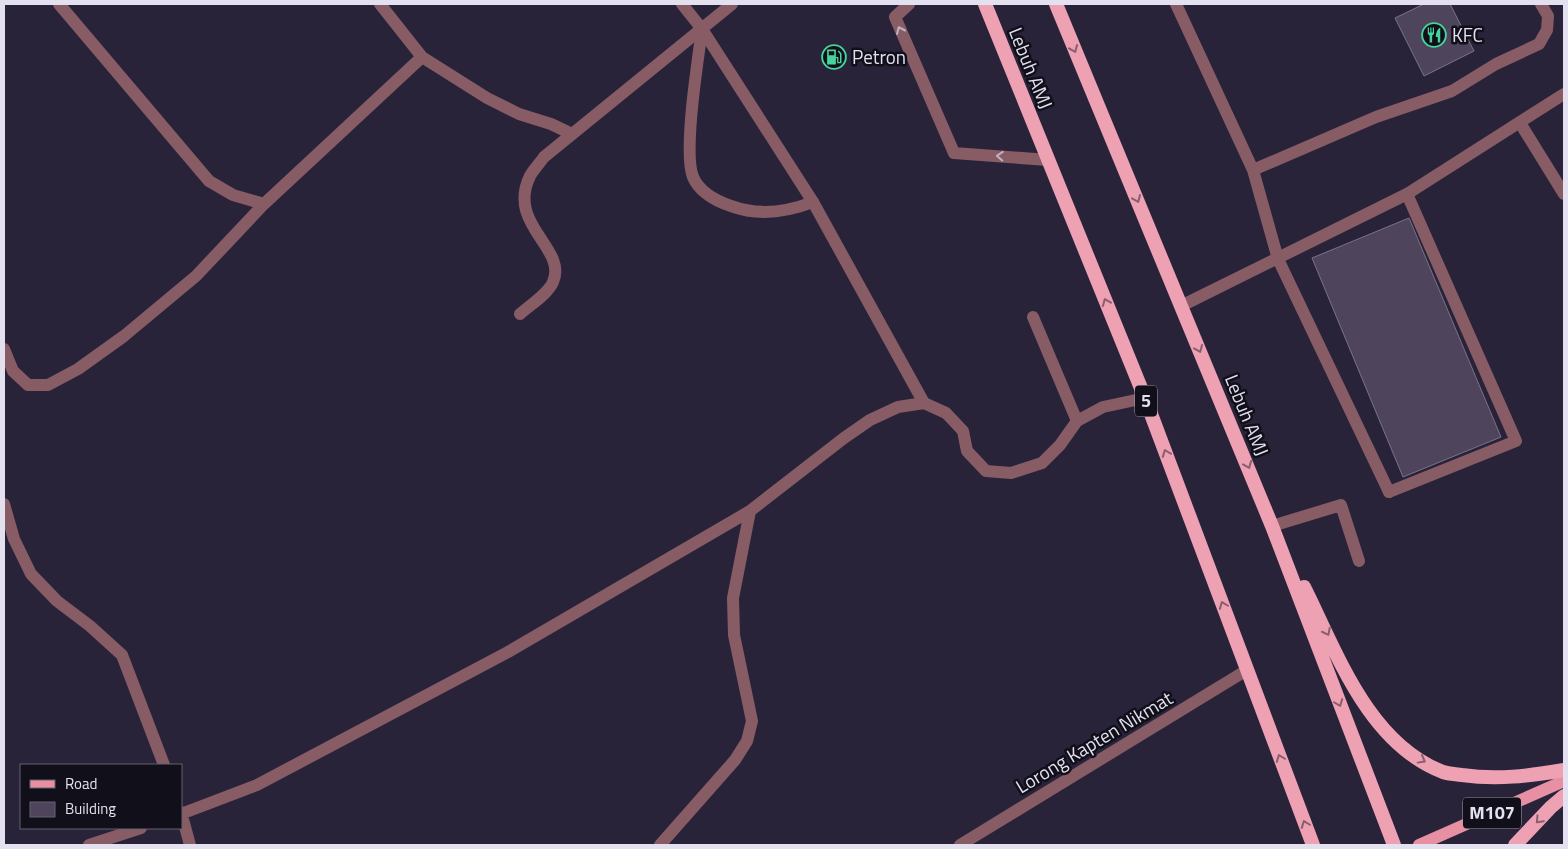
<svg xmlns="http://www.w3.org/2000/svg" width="1568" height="849" font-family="'Titillium Web',sans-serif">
	<rect width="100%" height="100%" fill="#29233a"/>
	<path fill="#4e455d" stroke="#7b718b" d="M1424,4H1450L1474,51L1424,76L1395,18Z
		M1409,218L1501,437L1403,477L1312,258Z"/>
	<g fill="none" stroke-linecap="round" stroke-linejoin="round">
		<path stroke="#875c65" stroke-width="12" d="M909,4L895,17L954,153L1048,160
			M1176,4L1253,170L1278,259
			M702,29C698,60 683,152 693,177C700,193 716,201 731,206C758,216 787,212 813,202
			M1520,123L1564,194
			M1253,170L1376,117L1452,91L1496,64L1539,44L1547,30L1548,16L1541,4
			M1033,317L1077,421
			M1389,492L1516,441L1407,194
			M1272,526L1341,505L1359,561"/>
		<path stroke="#875c65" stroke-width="12" d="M59,4L209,181L233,195L264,204
			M380,4L422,57L487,98L519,114L551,124L572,134
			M682,4L702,29L813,202L924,403
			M1278,259L1389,492
			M1181,306L1407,194L1564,94
			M520,314C530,305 548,294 553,282C568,248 506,225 530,176C534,169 540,163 544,157L732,4
			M4,349L13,371L28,385H48L78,369L124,336L196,276L264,204L422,57
			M4,504L14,539L31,574L57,601L90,626L122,655L164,765
			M181,812L190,845
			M181,814L257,785L508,652L750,511L844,438L870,420L898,407L924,403L946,413L963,431L967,451L986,471L1011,473L1042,463L1060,445L1077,421L1103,407L1145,398
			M89,845L141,828
			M660,845L735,760L747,741L752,721L734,635L733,598L750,511
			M960,845L1247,670"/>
		<path stroke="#e78fa3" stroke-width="12" d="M1419,845L1564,781"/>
		<path stroke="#eda1b2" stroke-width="14" d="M985,4L1145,398L1313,845
			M1056,4L1272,526L1394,845
			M1304,587C1337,653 1368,743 1443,772C1449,774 1456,774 1462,775C1497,780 1529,776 1564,770
			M1515,845L1551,807L1564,796"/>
	</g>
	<defs><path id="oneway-chevron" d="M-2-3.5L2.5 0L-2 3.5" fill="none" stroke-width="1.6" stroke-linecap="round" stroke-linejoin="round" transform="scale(1.25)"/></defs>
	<g stroke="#c3b2bf">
		<use href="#oneway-chevron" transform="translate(900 30) rotate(-114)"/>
		<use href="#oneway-chevron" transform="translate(1000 156) rotate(-176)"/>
	</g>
	<g stroke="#8a5f6d">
		<use href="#oneway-chevron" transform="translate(1074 49) rotate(67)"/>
		<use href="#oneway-chevron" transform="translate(1137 199) rotate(67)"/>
		<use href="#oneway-chevron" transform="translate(1106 302) rotate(-112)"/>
		<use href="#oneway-chevron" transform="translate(1199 349) rotate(67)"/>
		<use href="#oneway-chevron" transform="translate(1166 453) rotate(-111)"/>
		<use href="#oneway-chevron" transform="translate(1248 465) rotate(68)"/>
		<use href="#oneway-chevron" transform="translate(1223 605) rotate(-111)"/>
		<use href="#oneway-chevron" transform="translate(1327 632) rotate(63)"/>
		<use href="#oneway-chevron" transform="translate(1339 703) rotate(69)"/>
		<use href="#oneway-chevron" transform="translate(1280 758) rotate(-111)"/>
		<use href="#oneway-chevron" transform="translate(1422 760) rotate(29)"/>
		<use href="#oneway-chevron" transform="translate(1539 820) rotate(133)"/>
		<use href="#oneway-chevron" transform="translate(1305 824) rotate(-111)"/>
	</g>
	<defs>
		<g id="restaurant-ring" transform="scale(1.25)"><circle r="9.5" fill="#110f19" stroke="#46d49e" stroke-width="1.5"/><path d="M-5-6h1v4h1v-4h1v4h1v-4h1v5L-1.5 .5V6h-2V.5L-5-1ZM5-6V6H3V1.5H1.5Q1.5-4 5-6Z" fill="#46d49e"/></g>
		<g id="fuel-ring" transform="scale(1.25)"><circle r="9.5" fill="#110f19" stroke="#46d49e" stroke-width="1.5"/><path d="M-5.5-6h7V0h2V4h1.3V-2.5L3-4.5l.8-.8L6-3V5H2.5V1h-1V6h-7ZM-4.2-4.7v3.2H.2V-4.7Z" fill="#46d49e"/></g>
	</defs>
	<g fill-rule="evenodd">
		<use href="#restaurant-ring" x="1434" y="35"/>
		<use href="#fuel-ring" x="834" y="57"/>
	</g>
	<g text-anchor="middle" stroke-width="5" stroke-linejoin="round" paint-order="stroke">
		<g fill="#110f19" stroke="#a4a1af" stroke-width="1">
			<rect x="1135" y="385.5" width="22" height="31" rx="4"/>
			<rect x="1463" y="797.5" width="58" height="31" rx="4"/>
		</g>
		<g font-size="18" font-weight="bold" fill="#e3e0ef">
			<text x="1146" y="407">5</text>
			<text x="1492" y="819">M107</text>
		</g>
		<g font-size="19" fill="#e3e0ef" stroke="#110f19" text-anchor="start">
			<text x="1452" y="42">KFC</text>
			<text x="852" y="64">Petron</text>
		</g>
		<g font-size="19" fill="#e3e0ef" stroke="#110f19">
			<text transform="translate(1031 68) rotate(68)" y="7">Lebuh AMJ</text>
			<text transform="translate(1247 415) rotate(68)" y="7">Lebuh AMJ</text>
			<text transform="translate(1094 742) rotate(-31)" y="7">Lorong Kapten Nikmat</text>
		</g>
	</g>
	<rect width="1568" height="849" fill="none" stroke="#e3e0ef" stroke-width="10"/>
	<rect x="20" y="764" width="162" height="65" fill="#110f19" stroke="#65636f"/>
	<rect x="30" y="780" width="25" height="8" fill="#e78fa3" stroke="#65636f"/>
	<text x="65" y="789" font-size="15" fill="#e3e0ef">Road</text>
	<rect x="30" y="802" width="25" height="15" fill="#4e455d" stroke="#65636f"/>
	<text x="65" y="814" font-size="15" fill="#e3e0ef">Building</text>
</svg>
